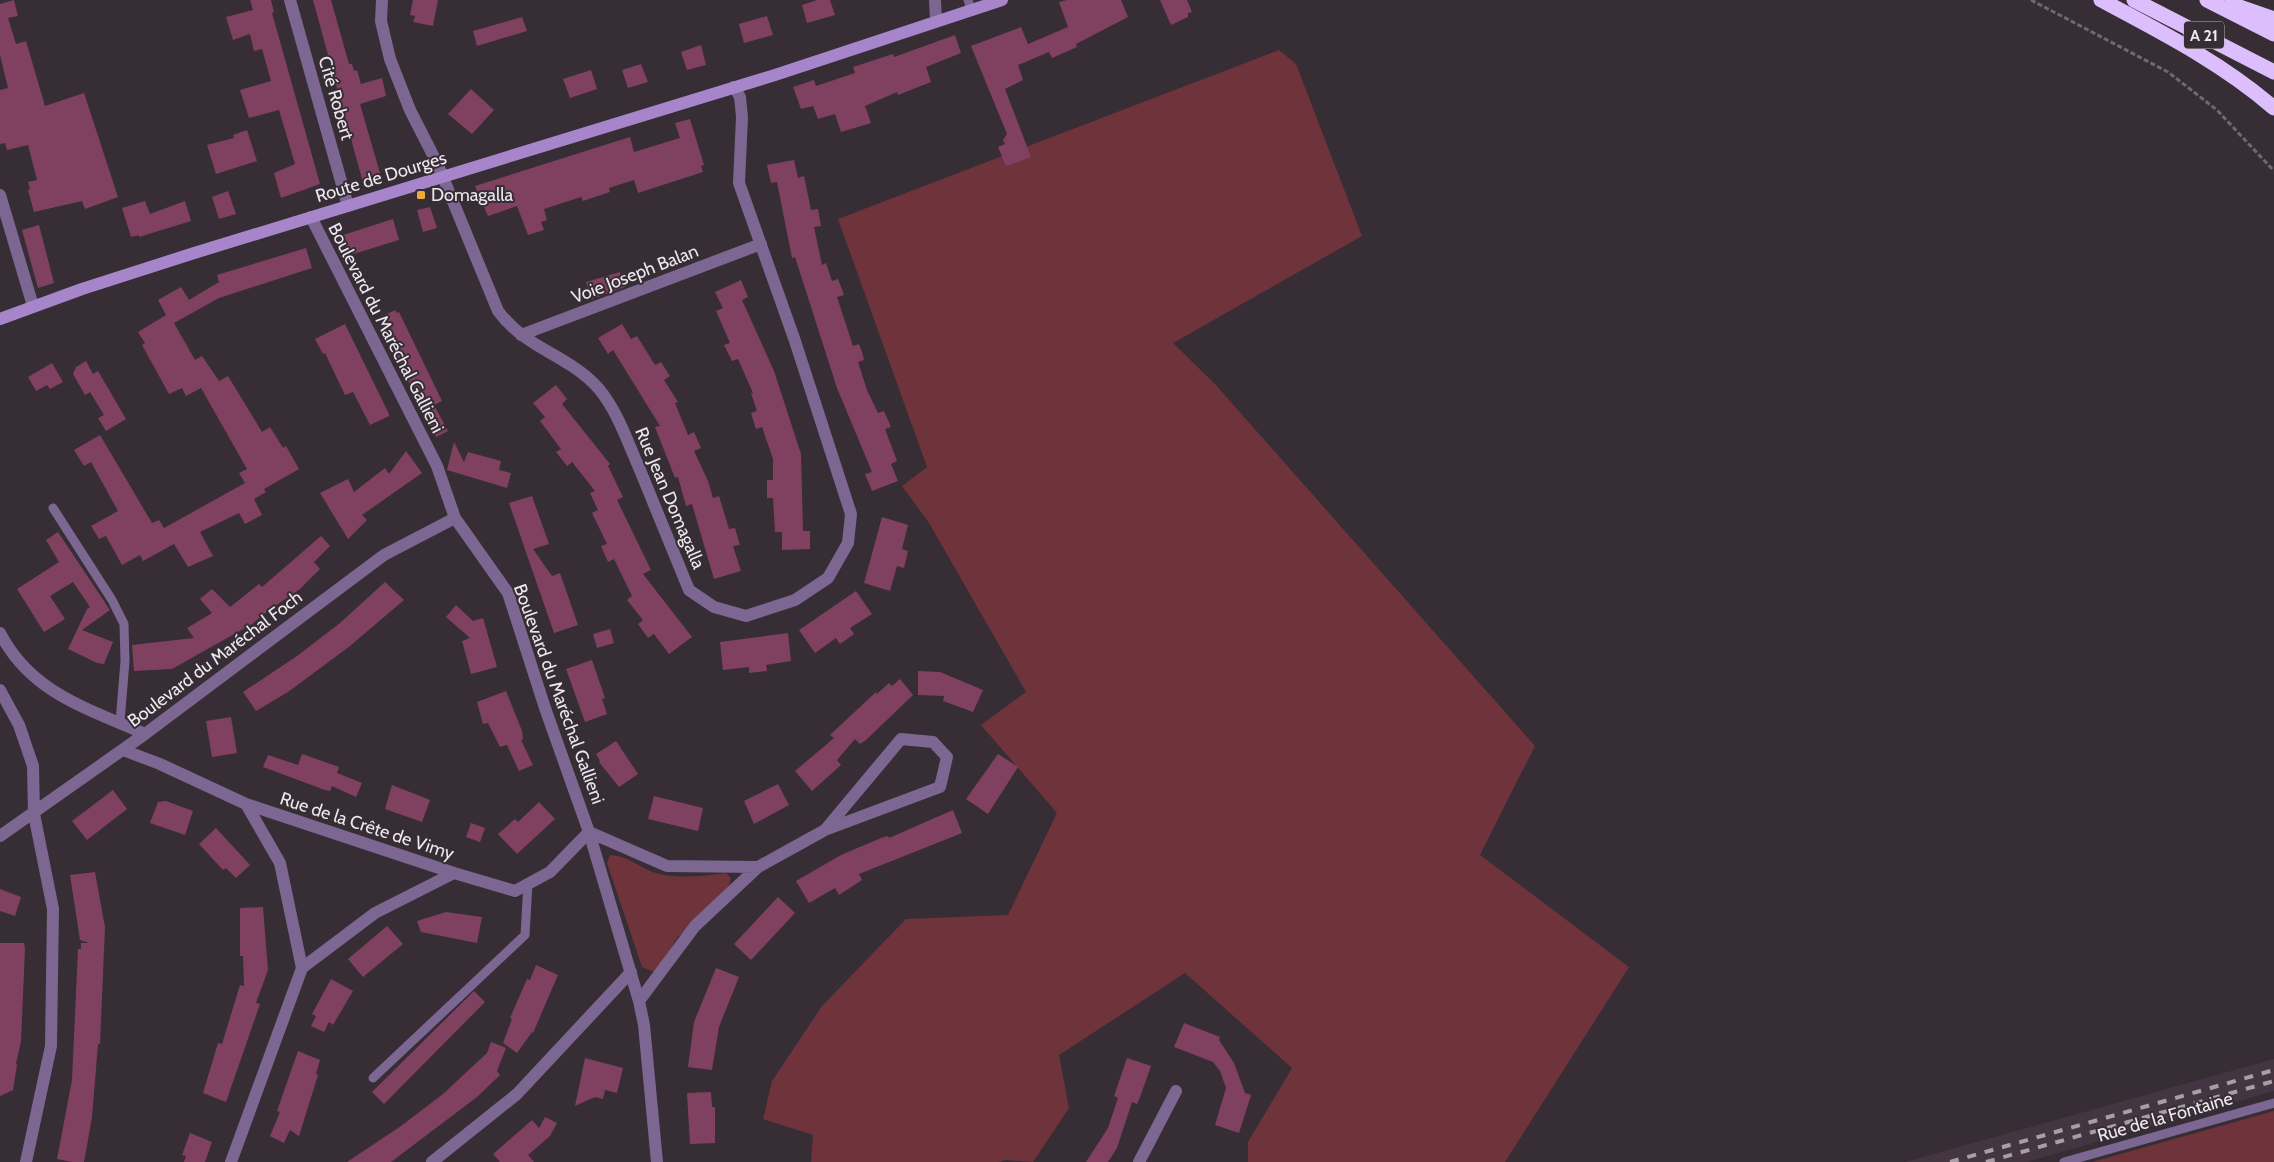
<svg xmlns="http://www.w3.org/2000/svg" width="2274" height="1162" font-family="Cabin,sans-serif">
	<rect width="100%" height="100%" fill="#362d35"/>
	<path fill="#433642" d="M2274,1059V1091L2027,1162H1905Z"/>
	<path fill="#6f333b" d="M1279,50L1296,64L1362,236L1173,343L1214,383L1535,746L1480,855L1629,967L1505,1162H1248V1142L1292,1068L1185,973L1059,1055L1069,1108L1033,1162L1005,1160L999,1162H811L813,1135L763,1119L772,1081L822,1006L906,919L1008,915L1057,813L981,725L1026,692L929,523L902,486L927,467L838,219Z
		M610,855C628,855 643,871 660,874C682,879 704,876 726,873L731,878L729,886L677,938L660,966L654,972L642,967L607,863Z
		M2274,1111V1162H2092Z"/>
	<path fill="#804160" d="M14,0L18,16L8,18L16,44L26,41L45,106L84,93L118,197L85,209L82,201L34,212L28,190L30,189L28,182L37,180L28,145L7,150L5,143L0,144V90L8,88L0,55V4Z
		M250,0H271L274,12L272,13L320,184L281,198L274,173L295,164L279,110L249,118L240,90L271,81L262,49L254,51L250,34L233,40L226,17L253,10Z
		M313,0H331L349,64H352L354,71L357,70L361,84L382,78L386,96L360,104L380,173L379,175L362,179Z
		M413,0H438L433,26L413,22L415,16L410,15Z
		M817,0H830L835,15L807,23L802,5Z
		M1067,0H1121L1128,17L1076,44L1077,47L1052,58L1049,52L1018,65L1023,80L1005,89L1031,157L1006,166L998,147L1005,144L1003,140L1007,134L971,46L1021,27L1028,44L1068,27L1059,2Z
		M1160,0H1187L1192,12L1188,13V17L1171,25Z
		M767,16L773,35L744,43L739,24Z
		M522,17L527,31L477,46L473,31Z
		M955,35L961,53L926,67L931,82L898,95L897,92L865,106L871,123L841,132L835,114L818,119L813,106L801,109L793,87L814,80L816,86L855,73L853,67L893,54L894,57Z
		M701,45L706,65L687,70L681,52Z
		M641,64L648,82L628,88L622,70Z
		M591,70L597,89L570,98L563,79Z
		M471,89L494,110L472,134L448,114Z
		M690,119L704,165L701,166L703,172L638,193L634,180L609,188L610,192L583,201L581,197L544,209L547,220L541,222L544,230L528,235L517,206L488,216L475,186L630,137L634,152L680,138L675,123Z
		M247,130L257,161L216,174L207,145L234,138L233,135Z
		M794,160L798,178L804,176L811,210L818,209L821,226L814,227L822,265L826,263L832,281L838,279L844,295L837,297L853,346L859,344L862,352L864,360L858,362L867,390L878,413L884,411L891,427L885,429L897,461L891,464L898,481L872,491L865,474L872,472L837,388L795,257L792,258L777,182L771,183L767,165Z
		M228,191L236,214L219,219L212,197Z
		M145,201L150,214L185,201L191,221L139,237V235L131,237L122,208Z
		M430,207L437,228L423,232L417,210Z
		M393,219L399,240L350,255L343,235Z
		M39,225L54,283L38,288L22,230Z
		M306,248L312,268L219,298L174,323L195,360L202,356L219,381L228,376L262,432L270,427L283,448L286,446L299,469L264,489L266,492L254,499L262,515L245,524L239,513L200,532L213,556L188,567L174,544L143,561L140,555L122,565L106,536L99,539L91,526L118,511L91,462L84,466L74,450L100,435L152,523L159,520L164,528L245,483L239,473L247,469L201,388L186,396L182,388L169,394L142,345L145,343L138,332L166,315L158,300L181,287L189,300L219,282L217,275Z
		M620,272L625,287L592,299L586,282Z
		M741,280L748,297L742,300L774,371L801,454L803,531H810V549L782,550V532H775L773,498H767V480H773V459L762,427L756,429L751,413L757,411L751,393H753L738,359L732,361L724,345L730,343L716,311L723,308L715,292Z
		M395,310L397,313L399,312L442,401L434,405L448,431L436,437L380,325L381,317Z
		M345,324L389,414V416L370,425L353,392L345,395L325,353L323,354L315,339Z
		M622,324L631,339L637,336L655,365L661,362L670,376L664,380L678,402L675,403L688,435L694,432L701,448L694,451L708,481L713,498L719,496L729,529L735,528L740,545L733,546L741,571L714,579L692,504L686,506L678,477L675,478L655,427L660,426L613,350L608,354L598,338Z
		M86,361L93,374L98,371L126,419L106,431L98,418L104,415L90,392L85,395L73,374L76,367Z
		M52,363L63,382L50,389L47,385L36,391L28,377Z
		M556,385L567,399L562,404L610,464L608,466L623,497L617,500L651,570L643,574L692,637L669,654L654,634L648,638L638,624L643,620L627,600L632,596L614,559L608,562L601,546L607,544L592,513L598,510L590,493L595,491L572,462L567,466L556,452L561,449L540,421L545,417L533,403Z
		M454,442L464,462L468,452L501,461L499,470L511,473L507,488L447,470Z
		M406,451L422,473L362,515L367,520L348,539L320,493L348,479L354,492L385,468L389,474Z
		M532,496L549,544L533,549L552,576L560,573L578,625L554,633L509,503Z
		M882,517L908,525L902,549L908,551L906,560L904,568L897,566L890,591L864,583Z
		M58,532L110,610L82,630L113,642L104,664L97,663L68,649L87,609L90,607L73,582L50,596L65,619L44,632L17,589L59,562L46,540Z
		M321,536L330,546L314,562L320,569L300,589L269,610L252,624L172,669L134,671L132,645L194,638L187,628L212,613L200,599L212,589L230,607L259,584L262,587Z
		M385,582L404,600L350,646L288,692L256,711L243,692L297,656L340,623Z
		M856,591L872,614L850,628L854,634L840,644L836,638L815,653L799,630Z
		M456,605L473,621L483,618L497,667L471,674L462,641L470,638L446,617Z
		M610,629L614,643L597,648L593,634Z
		M788,633L791,661L766,665L767,671L749,673V667L723,670L720,642Z
		M592,660L605,698L602,699L607,714L585,722L566,669Z
		M918,671L940,672L983,690L973,712L943,701L944,696L918,695Z
		M900,679L913,695L866,740L860,744L855,739L837,760L841,765L812,791L795,771L834,738L830,735L876,692L877,694L889,683L892,686Z
		M506,691L522,731L523,739L521,740L533,765L519,771L507,745L500,747L488,723L483,724L477,702Z
		M231,717L237,753L212,757L206,721Z
		M616,741L638,774L619,787L599,762L600,761L596,754Z
		M302,754L339,767L337,773L362,783L356,797L332,786L330,791L325,790L263,767L268,755L298,765Z
		M998,754L1018,767L988,814L966,799Z
		M778,784L789,805L754,824L744,801Z
		M392,785L430,800L422,822L385,809Z
		M113,790L127,809L87,840L72,821Z
		M654,796L703,808L698,831L648,819Z
		M166,801L193,811L185,835L150,823L158,802Z
		M539,802L555,819L517,854L498,834L515,819L518,822Z
		M953,810L962,833L859,874L862,880L839,895L835,888L809,903L796,881L841,855L881,838L888,836L889,838Z
		M471,823L485,828L480,842L466,837Z
		M216,828L250,865L236,878L226,868L223,870L199,844Z
		M95,872L105,927L100,1044H98L92,1117L84,1162H72L57,1159L72,1080L78,949H81V943H89L80,940L70,875Z
		M0,889L21,897L15,916L0,911Z
		M778,897L795,913L751,960L734,944Z
		M263,907L268,970L256,1003L260,1004L226,1102L203,1093L218,1043L222,1044L240,985L244,986L243,956H240V908Z
		M446,912L482,917L477,943L421,932L417,921Z
		M387,926L403,944L363,977L348,959Z
		M0,943H24L25,949L21,1041L16,1064L17,1065L13,1090L0,1096Z
		M536,965L558,975L533,1033L532,1032L517,1053L503,1043L512,1019L510,1018L527,979L530,980Z
		M716,968L739,977L719,1027L712,1070L688,1067L694,1022Z
		M331,979L353,991L333,1025L329,1022L324,1032L311,1026L316,1016L312,1014Z
		M474,991L485,1002L384,1104L372,1092Z
		M1184,1023L1220,1037L1219,1040L1234,1063L1245,1093L1251,1095L1239,1133L1215,1125L1226,1088L1220,1071L1213,1062L1174,1047Z
		M491,1042L506,1048L497,1071L500,1075L477,1097L391,1162H347L401,1126L443,1094L487,1053Z
		M298,1051L320,1060L316,1074L318,1075L299,1136L290,1130L284,1143L270,1136L280,1112L277,1111Z
		M585,1058L623,1068L617,1093L605,1090L603,1099L595,1097L575,1106Z
		M1127,1058L1151,1066L1140,1097L1137,1104L1132,1102L1117,1148L1108,1162H1086L1108,1128L1118,1098L1114,1096Z
		M711,1092L712,1107H715V1143L690,1144L687,1093Z
		M545,1117L557,1123L550,1136L528,1155L534,1162H500L493,1154L532,1120L539,1128Z
		M190,1133L212,1142L205,1162H184L186,1156L182,1155Z"/>
	<g fill="none" stroke-linecap="round" stroke-linejoin="round">
		<path stroke="#716970" stroke-width="3" stroke-dasharray="5 2.5" stroke-linecap="butt" d="M2031,0L2168,72L2217,110L2274,171"/>
		<path stroke="#7c6792" stroke-width="9" d="M968,0L971,10
			M53,508L112,600L124,624L125,661L120,722
			M373,1078L525,935L528,883
			M2064,1162L2274,1103"/>
		<path stroke="#7c6792" stroke-width="12" d="M290,0L348,206
			M382,0L381,21L390,59L410,110L438,165L498,311C527,350 568,354 599,389C618,412 628,443 640,470C656,510 673,550 689,590L714,607L746,616L795,600L828,578L848,543L851,514L795,341L739,183L742,117L740,97L734,87
			M935,0L936,21
			M0,195L33,306
			M311,217L437,466L455,518L508,593L545,708L589,832L639,1001L644,1025L657,1162
			M521,335L761,244
			M0,633C31,693 87,708 145,734
			M0,690L19,725L33,766L34,814L53,909L51,1046L26,1162
			M123,750L160,764L246,804L454,873L515,891L550,872L589,832L667,866L758,867
			M246,804L280,863L302,968
			M0,836L145,734L384,555L455,518
			M639,1001L695,926L758,867L825,830L940,787L947,757L933,742L901,739L825,830
			M231,1162L302,968L375,913L454,873
			M432,1162L517,1094L631,972
			M1139,1162L1176,1091"/>
		<path stroke="#a785ca" stroke-width="12" d="M0,319L82,289L191,254L775,75L1002,0"/>
		<path stroke="#dcbefd" stroke-width="15" d="M2101,0C2161,32 2222,63 2274,108
			M2134,0L2274,72
			M2207,0L2274,34
			M2231,4L2274,19"/>
		<path stroke="#a69fa6" stroke-width="4" stroke-dasharray="9 9" stroke-linecap="butt" d="M1950,1162L2274,1070
			M1986,1162L2274,1081"/>
	</g>
	<rect fill="#e8ac37" stroke="#362d35" stroke-width="2" x="416" y="190" width="10" height="10" rx="2.5"/>
	<g text-anchor="middle" stroke-width="4" stroke-linejoin="round" paint-order="stroke">
		<rect fill="#362d35" stroke="#b7b0b6" stroke-width="1" x="2184" y="21.5" width="40" height="27" rx="4"/>
		<g font-size="16" font-weight="bold" fill="#eee8ee">
			<text x="2204" y="41">A 21</text>
		</g>
		<g font-size="18" fill="#eee8ee" stroke="#362d35">
			<text transform="translate(336 98) rotate(74)" y="6">Cité Robert</text>
			<text transform="translate(381 177) rotate(-17)" y="6">Route de Dourges</text>
			<text transform="translate(635 274) rotate(-21)" y="6">Voie Joseph Balan</text>
			<text transform="translate(386 328) rotate(63)" y="6">Boulevard du Maréchal Gallieni</text>
			<text transform="translate(670 498) rotate(67)" y="6">Rue Jean Domagalla</text>
			<text transform="translate(215 659) rotate(-37)" y="6">Boulevard du Maréchal Foch</text>
			<text transform="translate(559 694) rotate(70)" y="6">Boulevard du Maréchal Gallieni</text>
			<text transform="translate(367 826) rotate(18)" y="6">Rue de la Crête de Vimy</text>
			<text transform="translate(2165 1117) rotate(-16)" y="6">Rue de la Fontaine</text>
		</g>
		<g font-size="18" fill="#eee8ee" stroke="#362d35" text-anchor="start">
			<text x="431" y="201">Domagalla</text>
		</g>
	</g>
</svg>
